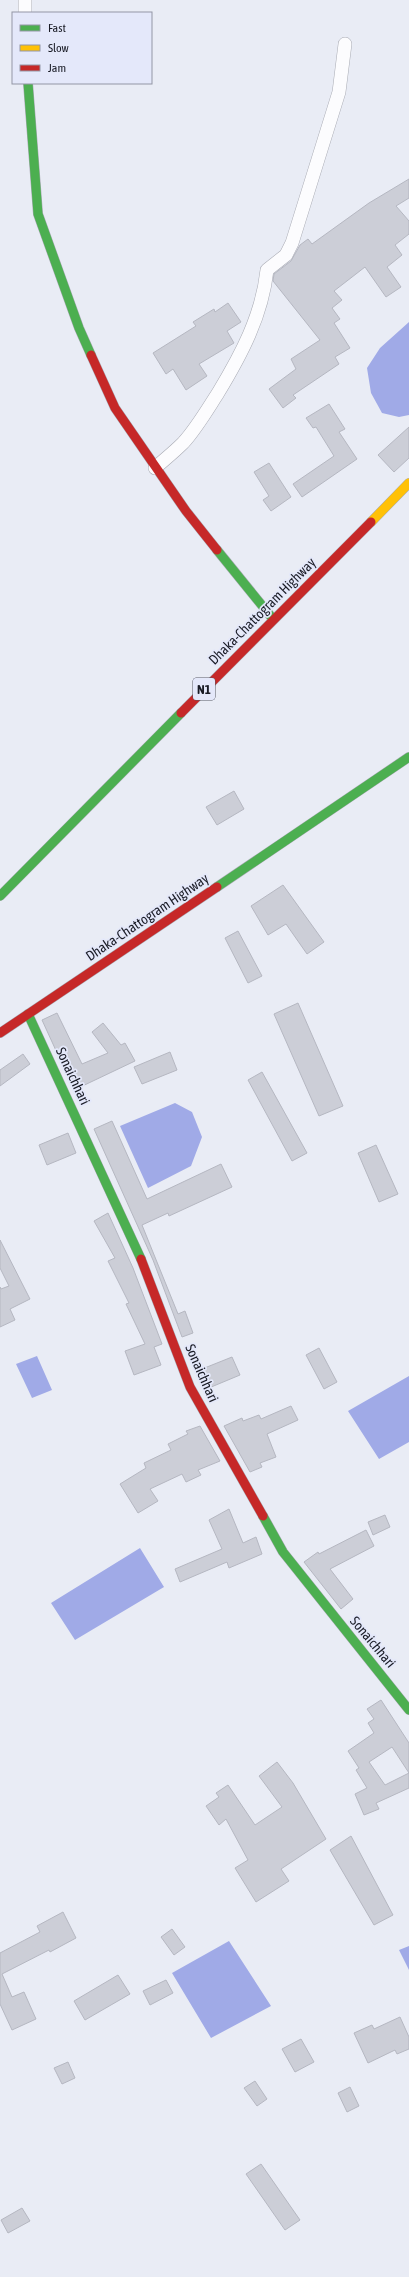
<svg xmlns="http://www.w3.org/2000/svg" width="409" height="2277" font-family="'Asap Condensed',sans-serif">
	<rect width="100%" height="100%" fill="#e9ecf5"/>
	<path fill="#a0aae7" d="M409,322V415L399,417L382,413L371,393L367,368L380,348Z
		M175,1103L192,1112L202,1137L191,1166L148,1188L120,1126Z
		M37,1356L52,1390L32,1398L16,1364Z
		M409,1376V1442L379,1459L348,1411Z
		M140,1548L164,1587L75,1640L51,1603Z
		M229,1941L271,2006L211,2038L172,1973Z
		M409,1946V1970L399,1950Z"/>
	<path fill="#ccced7" stroke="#b5b7c1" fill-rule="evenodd" d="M409,179V198L396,206L409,221V234L395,245L402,255L387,267L401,287L386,297L365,267L334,291L342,300L332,308L340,319L334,323L350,348L335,357L339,364L293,395L296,398L283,408L269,389L296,369L291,359L320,340L273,281L274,274L291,261L300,245L308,239L312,244L369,203Z
		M228,303L241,322L227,331L234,343L199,364L207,376L186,390L173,369L166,374L153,353L196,326L193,322L214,309L215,312Z
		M329,404L345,429L339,432L357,459L302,497L293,484L334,456L316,427L313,428L306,418Z
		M409,427V458L394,472L378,455Z
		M269,463L291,497L271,511L263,500L269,496L254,472Z
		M234,791L244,809L217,825L206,807Z
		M283,885L324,942L307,954L286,924L268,935L251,906Z
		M238,931L262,976L248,983L225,938Z
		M298,1003L343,1106L319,1116L274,1014Z
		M57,1013L82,1064L108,1053L92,1032L103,1023L121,1045L125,1043L135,1061L74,1090L42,1020Z
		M170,1052L177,1070L142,1084L134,1067Z
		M23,1054L30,1064L0,1086V1070Z
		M262,1072L307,1153L292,1161L248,1080Z
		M112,1121L147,1199L221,1164L232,1187L169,1216L168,1213L142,1225L178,1314L185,1311L193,1333L182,1337L153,1260L94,1129Z
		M68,1133L76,1153L47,1165L39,1145Z
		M376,1145L398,1194L379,1202L358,1153Z
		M108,1213L133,1268L162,1344L154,1347L161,1365L134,1375L125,1351L145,1344L126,1304L129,1303L108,1261L115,1258L94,1221Z
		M0,1240L30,1299L10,1309L15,1320L0,1327V1287L1,1289L9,1286L0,1268Z
		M319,1348L337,1382L324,1389L306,1355Z
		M232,1357L240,1375L204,1390L197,1371Z
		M291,1406L298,1420L267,1434L276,1457L260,1463L262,1467L250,1472L224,1426L242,1418L243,1421L259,1415L261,1419Z
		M200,1426L220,1461L198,1470L201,1475L186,1482L182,1474L150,1489L158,1501L138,1513L120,1484L146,1468L144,1463L171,1450L168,1444L188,1434L186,1431Z
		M229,1509L243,1543L256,1537L262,1554L229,1568L227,1562L180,1582L175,1569L222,1549L209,1520Z
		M385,1515L390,1527L373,1535L368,1522Z
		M366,1530L374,1546L330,1569L353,1599L341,1609L304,1562L318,1552L319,1554Z
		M381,1700L409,1743V1788L376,1803L379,1809L364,1815L355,1794L367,1788L356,1770L359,1768L348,1751L374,1733L368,1723L374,1719L367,1709ZM392,1747L409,1773L385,1785L369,1762Z
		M277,1762L293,1783L326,1839L281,1869L289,1881L256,1902L235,1868L248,1860L226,1819L219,1825L206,1806L219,1797L216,1793L228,1785L255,1825L282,1807L259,1776Z
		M351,1836L393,1915L374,1925L330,1850Z
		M63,1912L76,1938L50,1952L49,1950L2,1974L12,1997L24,1992L36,2019L12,2030L0,2004V1953L40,1932L37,1926Z
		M172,1929L185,1947L174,1955L161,1937Z
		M118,1975L130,1994L85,2020L74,2001Z
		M166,1980L173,1993L150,2005L143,1991Z
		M400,2017L409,2037V2049L397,2054L395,2050L368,2063L354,2033L372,2025L374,2029Z
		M301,2039L314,2062L295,2072L282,2049Z
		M68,2062L75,2078L62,2084L54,2068Z
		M255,2081L267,2099L257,2106L244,2088Z
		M350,2087L359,2106L347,2112L338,2093Z
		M261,2164L300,2220L285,2230L246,2174Z
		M22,2208L30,2221L8,2233L1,2220Z"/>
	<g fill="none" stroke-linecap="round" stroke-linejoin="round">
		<g stroke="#a8aab3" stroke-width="14">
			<path id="street" d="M25,13V0
				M155,468C164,460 174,452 183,443C196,429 207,410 218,393C241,355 262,316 267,270L286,255L292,243L339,92L345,44"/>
		</g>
		<g stroke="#a8aab3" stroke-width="10">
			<path id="fast" d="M28,83L38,214L79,328L91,355
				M217,550L273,619
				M217,887L409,757
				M0,896L181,713
				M28,1014L141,1259
				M263,1516L283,1552L409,1710"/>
		</g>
		<g stroke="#a8aab3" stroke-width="10">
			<path id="slow" d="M371,522L409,483"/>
		</g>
		<g stroke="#a8aab3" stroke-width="10">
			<path id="jam" d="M91,355L115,408L186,511L217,550
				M181,713L371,522
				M0,1033L217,887
				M141,1259L190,1387L263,1516"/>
		</g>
		<use href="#street" stroke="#fcfcfe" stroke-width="13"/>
		<use href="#fast" stroke="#4caf50" stroke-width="9"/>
		<use href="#slow" stroke="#ffc107" stroke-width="9"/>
		<use href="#jam" stroke="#c62828" stroke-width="9"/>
	</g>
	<g text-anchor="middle" stroke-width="3.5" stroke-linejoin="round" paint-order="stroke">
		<rect fill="#e4e8fa" stroke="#565865" stroke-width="1" x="193" y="678" width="22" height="22" rx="3"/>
		<g font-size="13" font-weight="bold" fill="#191b25">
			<text x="204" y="694">N1</text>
		</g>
		<g font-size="14" fill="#191b25" stroke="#e4e8fa">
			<text transform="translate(262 611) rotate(-45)" y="5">Dhaka-Chattogram Highway</text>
			<text transform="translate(147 917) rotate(-34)" y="5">Dhaka-Chattogram Highway</text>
			<text transform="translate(73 1076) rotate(65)" y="5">Sonaichhari</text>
			<text transform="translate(202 1373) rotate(66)" y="5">Sonaichhari</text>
			<text transform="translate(373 1642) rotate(50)" y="5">Sonaichhari</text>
		</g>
	</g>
	<rect x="12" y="12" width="140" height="72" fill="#e4e8fa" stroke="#9396a5"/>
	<rect x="20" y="25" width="20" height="6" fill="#4caf50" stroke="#9396a5"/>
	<text x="48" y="32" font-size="12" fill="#191b25">Fast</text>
	<rect x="20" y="45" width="20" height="6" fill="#ffc107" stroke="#9396a5"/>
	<text x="48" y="52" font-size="12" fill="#191b25">Slow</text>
	<rect x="20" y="65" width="20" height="6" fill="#c62828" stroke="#9396a5"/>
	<text x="48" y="72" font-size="12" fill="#191b25">Jam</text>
</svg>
